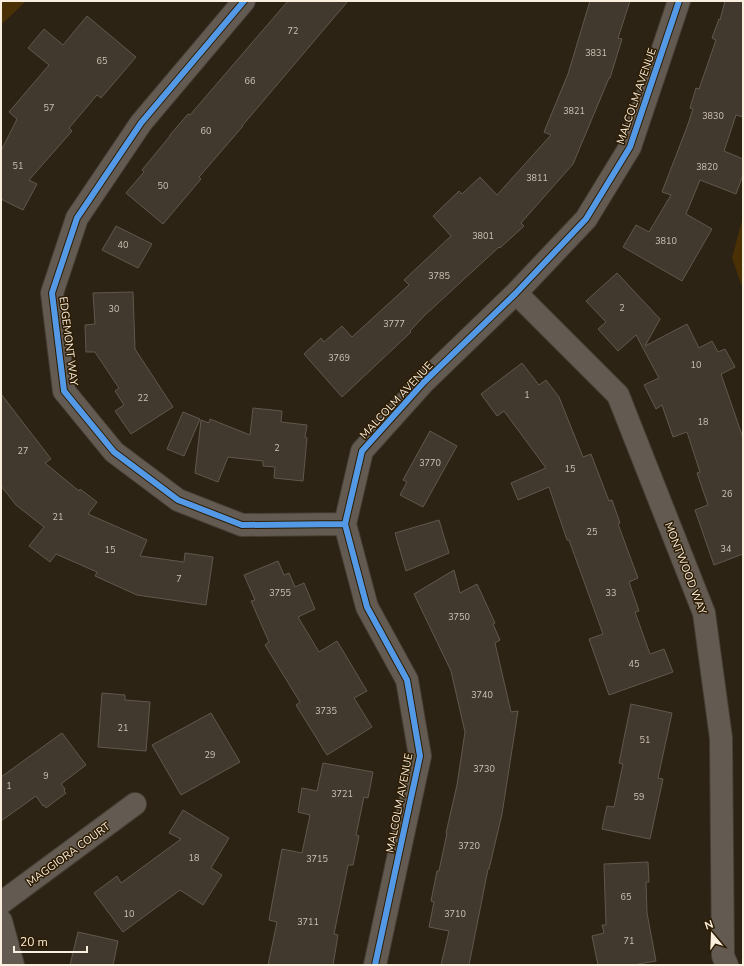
<svg xmlns="http://www.w3.org/2000/svg" width="744" height="966" font-family="'Nunito Sans',sans-serif">
	<rect width="100%" height="100%" fill="#2d2315"/>
	<path fill="#4a3105" d="M1,1H26L1,25Z
		M743,217V289L732,258Z"/>
	<path fill="#41392e" stroke="#61584d" d="M288,1H348L242,126H243L199,177L201,179L163,224L126,193L144,172L142,170L170,136V135L188,114L190,115Z
		M590,1H630L618,38L622,39L610,78H609L573,164L521,223L524,226L500,248L499,247L424,316L410,331L411,332L342,397L304,354L321,338L324,342L342,326L352,337L409,285L404,280L451,236L433,216L459,191L462,194L480,177L497,195L551,135L544,132L568,74Z
		M725,1H743V117L736,115L724,151L743,159V175L736,194L700,180L686,214L712,229L682,281L623,247L636,225L649,232L671,195L662,192L687,127L693,109L690,108L696,88L699,89L716,40L712,38L719,19L720,20Z
		M87,16L136,57L101,98L97,95L69,128L72,131L29,180L37,184L23,210L1,199V151L17,119L9,112L49,65L28,48L44,29L63,45Z
		M116,226L152,244L138,268L102,250Z
		M617,273L660,319L645,346L687,324L699,348L712,341L718,352L725,349L735,367L721,374L743,438V554L714,565L695,510L708,505L697,473L700,472L687,432L673,437L662,405L656,409L644,385L659,378L636,335L618,351L598,329L606,322L586,301Z
		M133,292L135,349L173,407L131,434L115,411L124,405L115,391L119,388L95,352H86L85,325L95,324L93,293Z
		M522,363L539,385L546,380L559,397L583,457L591,454L609,501L612,500L620,523L618,524L638,578L629,582L639,611L635,612L650,654L664,649L673,672L609,695L589,639L603,634L569,540H567L549,487L518,500L511,483L546,468L504,411L497,416L481,394Z
		M1,394L51,459L45,463L79,491L80,489L97,502L88,514L147,540L140,556L184,562L185,553L213,557L206,605L137,595L95,576L97,572L56,554L50,562L29,546L44,527L16,505L1,486Z
		M253,408L282,411L281,422L307,425L305,437L307,438L303,481L274,478L275,467L263,466V461L228,457L218,482L195,473L201,420L209,423L210,419L250,435Z
		M183,412L200,419L184,456L167,449Z
		M430,431L457,446L423,507L400,495L407,482L403,480Z
		M439,520L449,553L406,571L395,533Z
		M278,561L284,575L289,573L295,587L304,583L315,609L298,617L319,652L337,641L367,691L354,698L372,727L327,755L296,705L300,702L265,645L269,642L251,601L255,600L244,575Z
		M454,570L460,593L477,584L495,623L493,624L500,640L495,643L511,712L518,711L502,814L489,869H488L469,965H441L449,931L429,927L434,902L431,901L437,871H439L447,833H446L457,785L465,732L451,671L414,594Z
		M102,693L125,695V700L150,702L146,751L98,747Z
		M631,704L672,713L658,778L663,779L650,839L602,829L607,806L614,807L623,764L619,763Z
		M211,713L240,762L181,795L152,745Z
		M62,733L86,765L61,784L65,789L64,791L66,793L46,808L44,805L43,806L36,796L1,821V777Z
		M323,763L373,772L368,798L364,797L356,835L359,836L353,865H348L334,934L338,935L333,965H268L277,922L269,920L282,849L302,853L310,815L298,812L302,788L317,791Z
		M183,810L229,838L211,868L222,875L203,905L180,890L123,932L94,893L117,876L121,883L181,839L169,833Z
		M648,862L649,882H646L647,913L656,961L633,965H598L592,936L604,933L602,925H606L604,864Z
		M78,932L118,941L113,965H70Z"/>
	<g fill="none" stroke-linecap="round" stroke-linejoin="round">
		<g stroke="#463f34" stroke-width="24">
			<path id="minor" d="M244,1L141,123L77,218L52,293L64,391L114,452L178,500L242,525L345,524
				M516,293L618,395L704,613L721,738L723,956L727,965
				M1,903L135,804
				M1,921L13,965
				M375,965L420,756L407,680L367,607L345,524L362,451L424,382L516,293L586,219L630,147L679,1"/>
		</g>
		<use href="#minor" stroke="#635b51" stroke-width="22"/>
		<g stroke="#2d1c02" stroke-width="8">
			<path id="cycleway" d="M244,1L141,123L77,218L52,293L64,391L114,452L178,500L242,525L345,524
				M375,965L420,756L407,680L367,607L345,524L362,451L424,382L516,293L586,219L630,147L679,1"/>
		</g>
		<use href="#cycleway" stroke="#5399e6" stroke-width="6"/>
	</g>
	<g text-anchor="middle" stroke-width="3" stroke-linejoin="round" paint-order="stroke">
		<g font-size="9" fill="#ccc1b3">
			<text x="293" y="34">72</text>
			<text x="596" y="56">3831</text>
			<text x="102" y="64">65</text>
			<text x="250" y="84">66</text>
			<text x="49" y="111">57</text>
			<text x="574" y="114">3821</text>
			<text x="713" y="119">3830</text>
			<text x="206" y="134">60</text>
			<text x="18" y="169">51</text>
			<text x="707" y="170">3820</text>
			<text x="537" y="181">3811</text>
			<text x="163" y="189">50</text>
			<text x="483" y="239">3801</text>
			<text x="666" y="244">3810</text>
			<text x="123" y="248">40</text>
			<text x="439" y="279">3785</text>
			<text x="622" y="311">2</text>
			<text x="114" y="312">30</text>
			<text x="394" y="327">3777</text>
			<text x="339" y="361">3769</text>
			<text x="696" y="368">10</text>
			<text x="527" y="398">1</text>
			<text x="143" y="401">22</text>
			<text x="703" y="425">18</text>
			<text x="277" y="451">2</text>
			<text x="23" y="454">27</text>
			<text x="430" y="466">3770</text>
			<text x="570" y="472">15</text>
			<text x="727" y="497">26</text>
			<text x="58" y="520">21</text>
			<text x="592" y="535">25</text>
			<text x="726" y="552">34</text>
			<text x="110" y="553">15</text>
			<text x="179" y="582">7</text>
			<text x="280" y="596">3755</text>
			<text x="611" y="596">33</text>
			<text x="459" y="620">3750</text>
			<text x="634" y="667">45</text>
			<text x="482" y="698">3740</text>
			<text x="326" y="714">3735</text>
			<text x="123" y="731">21</text>
			<text x="645" y="743">51</text>
			<text x="210" y="758">29</text>
			<text x="484" y="772">3730</text>
			<text x="46" y="779">9</text>
			<text x="9" y="789">1</text>
			<text x="342" y="797">3721</text>
			<text x="639" y="800">59</text>
			<text x="469" y="849">3720</text>
			<text x="194" y="861">18</text>
			<text x="317" y="862">3715</text>
			<text x="626" y="900">65</text>
			<text x="129" y="917">10</text>
			<text x="455" y="917">3710</text>
			<text x="308" y="925">3711</text>
			<text x="629" y="944">71</text>
		</g>
		<g font-size="11" fill="#faeedf" stroke="#2d1c02">
			<text transform="translate(636 96) rotate(-71)" y="4">MALCOLM AVENUE</text>
			<text transform="translate(69 341) rotate(83)" y="4">EDGEMONT WAY</text>
			<text transform="translate(396 400) rotate(-47)" y="4">MALCOLM AVENUE</text>
			<text transform="translate(686 568) rotate(69)" y="4">MONTWOOD WAY</text>
			<text transform="translate(399 803) rotate(-79)" y="4">MALCOLM AVENUE</text>
			<text transform="translate(68 854) rotate(-36)" y="4">MAGGIORA COURT</text>
		</g>
	</g>
	<rect width="744" height="966" fill="none" stroke="#faeedf" stroke-width="4"/>
	<g transform="translate(712 934) rotate(341)" stroke="#2d1c02" stroke-width="3" paint-order="stroke">
	<path d="M0-3L7 15L0 10L-7 15Z" fill="#faeedf"/>
	<text y="-6" font-size="11" font-weight="bold" text-anchor="middle" fill="#faeedf">N</text>
	</g>
	<path d="M14 946v6h73v-6" fill="none" stroke="#faeedf" stroke-width="2"/>
	<text x="20" y="946" font-size="12" fill="#faeedf" stroke="#2d1c02" stroke-width="3" paint-order="stroke">20 m</text>
</svg>
